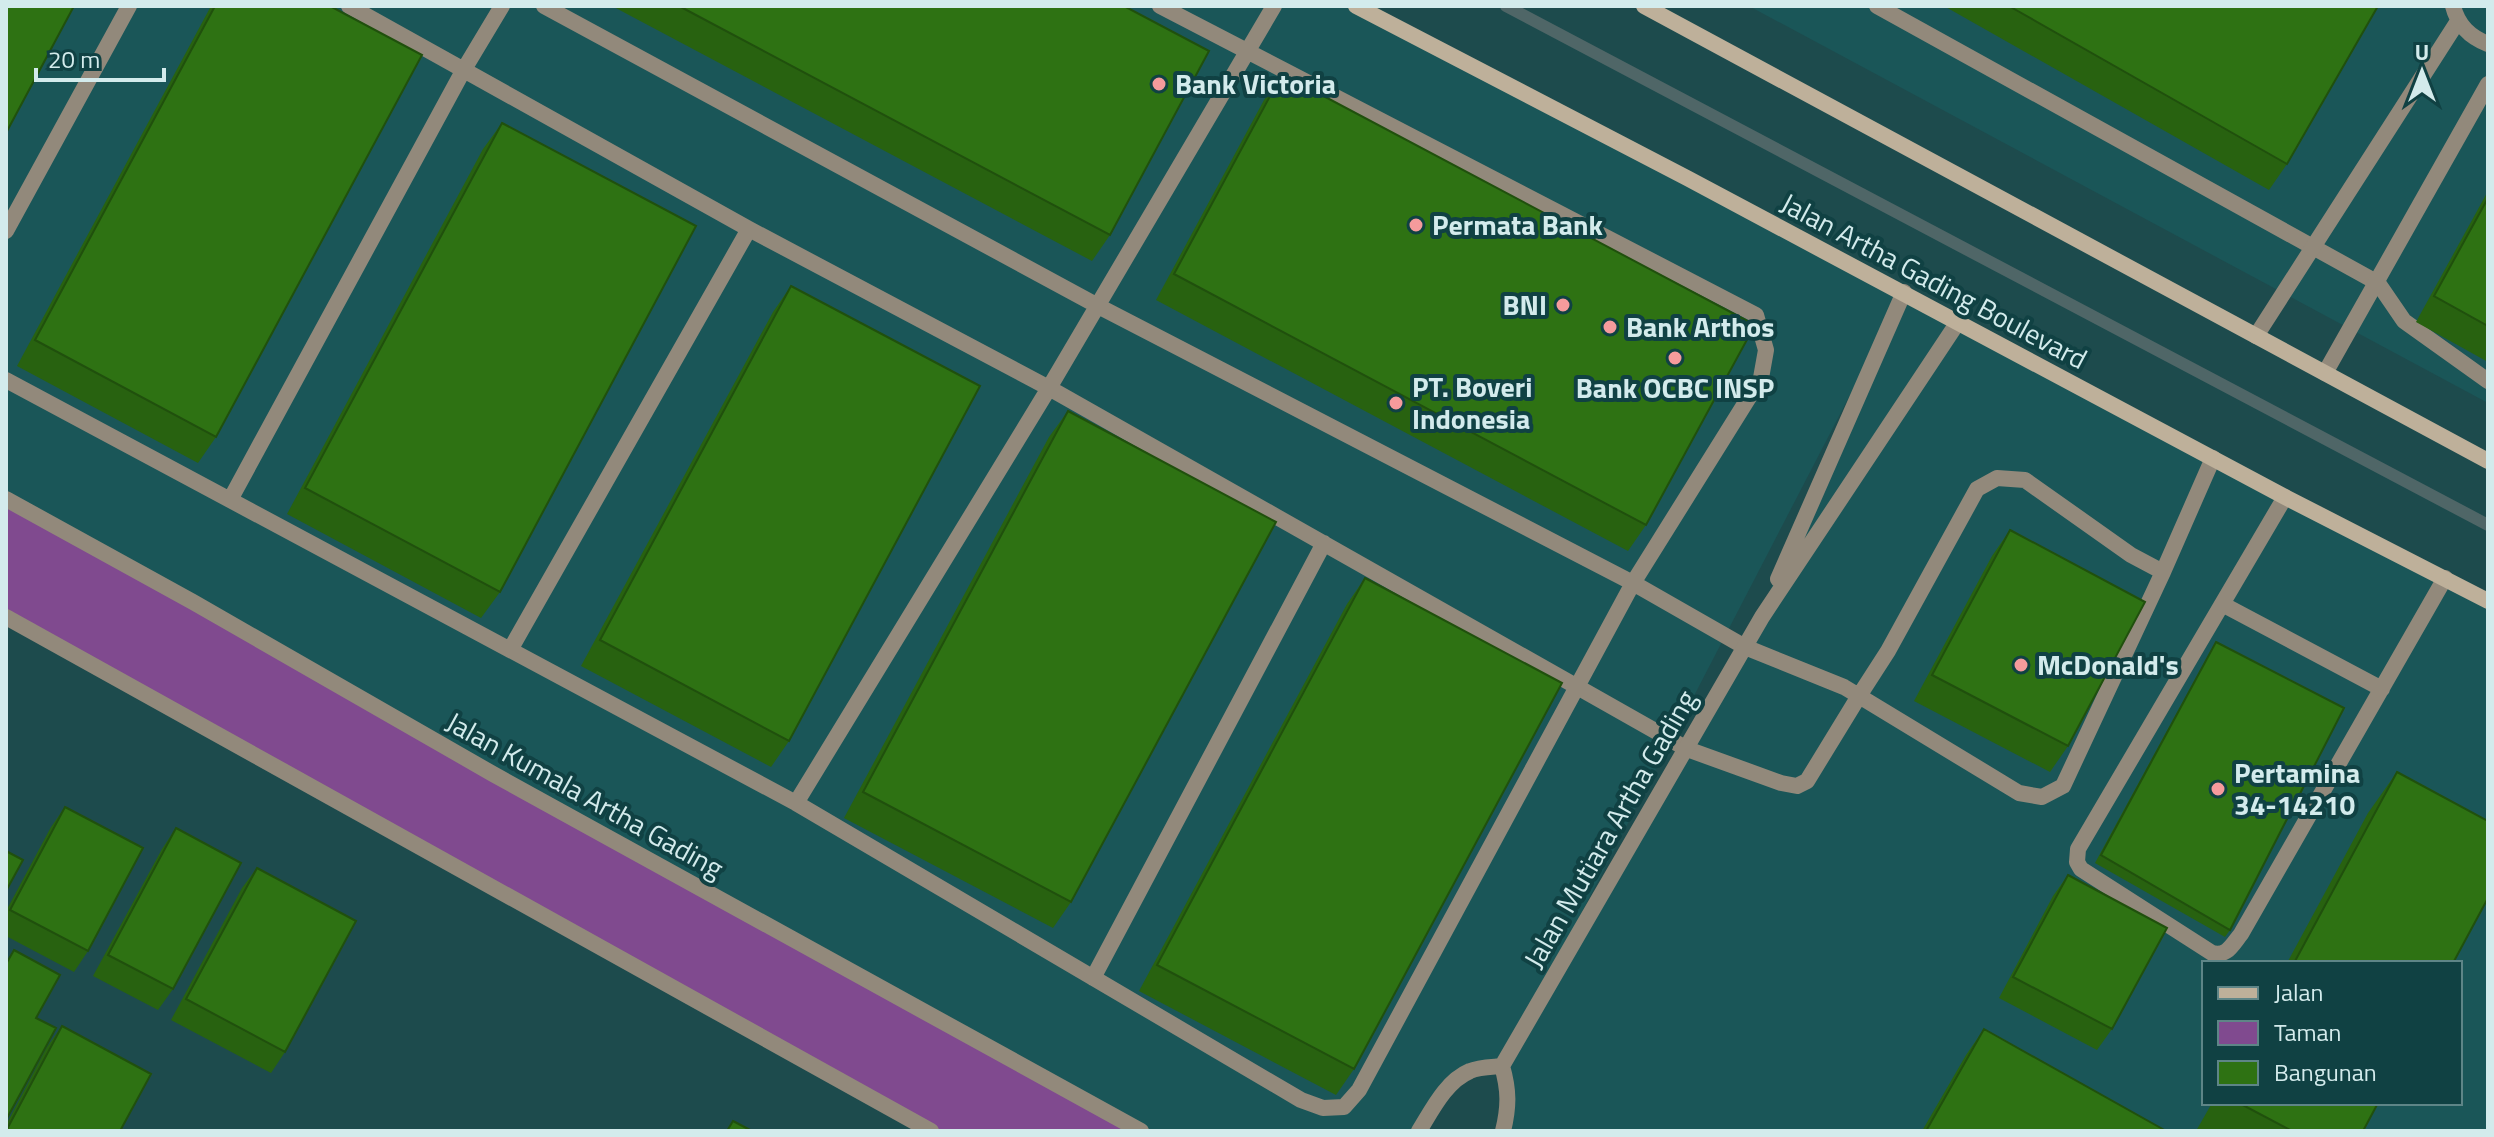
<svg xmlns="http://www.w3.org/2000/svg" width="2494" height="1137" font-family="'Titillium Web',sans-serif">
	<rect width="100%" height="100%" fill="#1d4b4d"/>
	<path fill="#1a5658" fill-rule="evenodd" d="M6,6H1356L2488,603V1131H1503V1067L1470,1070L1419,1131H1145L6,496ZM1894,310L1745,647L1514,1043ZM2204,963H2460V1103H2204Z
		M1749,6H2488V403Z"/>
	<path fill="#804a8f" d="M6,500L1144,1131H917L6,620Z"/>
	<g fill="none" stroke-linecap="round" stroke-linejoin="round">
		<path stroke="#4f6667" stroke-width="12" d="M1506,6L2488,525"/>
		<path stroke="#92897b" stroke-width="16" d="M349,6L749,229L1049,388L1687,749L1781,783L1797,786L1807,781L1859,696L2019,793L2042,797L2063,786L2163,572
			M544,6L1098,306L1633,583L1745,647L1844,687L1859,696L1888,651L1977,489L1997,478L2025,480L2131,555L2163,572L2213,458
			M1877,6L2378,283L2404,321L2488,381
			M6,231L129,6
			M6,380L796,803L1301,1100L1323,1108L1344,1107L1359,1090L1633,583L1761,378L1766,350L1756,315L1160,6
			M2285,497L2078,849L2077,862L2081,869L2212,953C2227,957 2232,945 2241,934L2445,578
			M230,500L463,71L502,6
			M2222,604L2382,689
			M510,650L749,229
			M796,803L1049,388L1274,6
			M1093,978L1324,543"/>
		<path stroke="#92897b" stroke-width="16" d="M2453,6C2458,26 2470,37 2488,44
			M2256,336L2458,21
			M2325,373L2488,84
			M6,499L193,602L493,774L1141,1131
			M1778,579L1904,292
			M6,617L931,1131
			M1419,1131C1432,1110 1446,1081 1470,1071C1479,1067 1493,1067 1502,1066
			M1503,1131C1509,1107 1509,1090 1502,1066L1762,617L1958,322"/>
		<path stroke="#beb09a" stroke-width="16" d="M1356,6L1687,178L2285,497L2488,601
			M1644,6L2488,461"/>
	</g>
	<path fill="#286210" d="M211,6H330L216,437L198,463L17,366Z
		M612,6H1124L1110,235L1092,261Z
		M1944,6H2378L2287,164L2269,190Z
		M1282,74L1646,525L1628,551L1156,300L1264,100Z
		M502,123L500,592L481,618L287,514L483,149Z
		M2488,191V362L2416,322Z
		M791,286L789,741L771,767L581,666L773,312Z
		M1068,411L1071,902L1053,928L844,818L1049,437Z
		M2010,530L2068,746L2050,772L1914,701L1992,556Z
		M1365,578L1354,1069L1336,1095L1139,991L1347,604Z
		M2216,642L2230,930L2225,937L2095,863L2211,650Z
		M2397,772L2453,963H2287L2368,813Z
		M65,807L88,951L74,972L6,936V911L51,827Z
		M176,828L173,989L158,1010L93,976L162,849Z
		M257,868L285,1052L271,1073L171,1020L242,888Z
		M2068,875L2112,1029L2097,1050L1999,998L2053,896Z
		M62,1026L6,1131V1125L47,1047Z
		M1984,1029L2166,1131H1922L1966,1055Z
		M2212,1103H2378L2363,1131H2196Z"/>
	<path fill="#2e7213" stroke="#20500d" stroke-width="2" d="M6,6H74L6,133Z
		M215,6H330L422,55L216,437L35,340Z
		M679,6H1124L1209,51L1110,235Z
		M2009,6H2378L2287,164Z
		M1282,74L1755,325L1646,525L1174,274Z
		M502,123L696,226L500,592L305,488Z
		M2488,198V326L2434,296Z
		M791,286L980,386L789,741L600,640Z
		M1068,411L1276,522L1071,902L863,792Z
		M2010,530L2145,602L2068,746L1932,675Z
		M1365,578L1562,683L1354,1069L1157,965Z
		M2216,642L2344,708L2230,930L2101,855Z
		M2397,772L2488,821V898L2453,963H2294Z
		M65,807L143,848L88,951L10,910Z
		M176,828L241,863L173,989L108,955Z
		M6,851L23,860L6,891Z
		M257,868L356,921L285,1052L186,999Z
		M2068,875L2167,928L2112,1029L2013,977Z
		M14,950L60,975L36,1018L56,1028L6,1120V964Z
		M62,1026L151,1074L120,1131H6Z
		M1984,1029L2166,1131H1926Z
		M2239,1103H2378L2363,1131H2292Z
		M733,1121L752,1131H727Z"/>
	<g fill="#f59b9c" stroke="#104143" stroke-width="3">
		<circle cx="1159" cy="84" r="8"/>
		<circle cx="1416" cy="225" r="8"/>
		<circle cx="1563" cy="305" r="8"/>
		<circle cx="1610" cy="327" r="8"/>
		<circle cx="1675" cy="358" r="8"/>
		<circle cx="1396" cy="403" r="8"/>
		<circle cx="2021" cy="665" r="8"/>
		<circle cx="2218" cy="789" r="8"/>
	</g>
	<g text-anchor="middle" stroke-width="8" stroke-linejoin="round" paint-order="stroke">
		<g font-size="28" font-weight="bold" fill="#d3ebec" stroke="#104143" text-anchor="start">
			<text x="1175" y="94">Bank Victoria</text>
			<text x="1432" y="235">Permata Bank</text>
			<text x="1547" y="315" text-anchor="end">BNI</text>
			<text x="1626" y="337">Bank Arthos</text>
			<text x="1412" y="397">PT. Boveri<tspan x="1412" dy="32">Indonesia</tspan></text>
			<text x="1675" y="398" text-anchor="middle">Bank OCBC INSP</text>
			<text x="2037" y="675">McDonald's</text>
			<text x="2234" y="783">Pertamina<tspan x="2234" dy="32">34-14210</tspan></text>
		</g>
		<g font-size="28" fill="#d3ebec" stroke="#104143">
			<text transform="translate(1934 281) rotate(28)" y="10">Jalan Artha Gading Boulevard</text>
			<text transform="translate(585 795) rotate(29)" y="10">Jalan Kumala Artha Gading</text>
			<text transform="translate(1610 829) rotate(-60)" y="10">Jalan Mutiara Artha Gading</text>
		</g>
	</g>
	<rect width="2494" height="1137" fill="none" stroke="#d3ebec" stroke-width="16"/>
	<rect x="2202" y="961" width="260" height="144" fill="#104143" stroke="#5e8587" stroke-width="2"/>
	<rect x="2218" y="987" width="40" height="12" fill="#beb09a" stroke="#5e8587" stroke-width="2"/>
	<text x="2274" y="1001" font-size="24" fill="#d3ebec">Jalan</text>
	<rect x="2218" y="1021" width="40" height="24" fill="#804a8f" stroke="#5e8587" stroke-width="2"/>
	<text x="2274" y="1041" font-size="24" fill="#d3ebec">Taman</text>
	<rect x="2218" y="1061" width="40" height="24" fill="#2e7213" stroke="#5e8587" stroke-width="2"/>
	<text x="2274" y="1081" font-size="24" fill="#d3ebec">Bangunan</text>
	<g transform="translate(2422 72)" stroke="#104143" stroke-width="6" paint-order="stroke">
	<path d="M0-6L14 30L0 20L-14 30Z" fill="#d3ebec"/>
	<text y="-12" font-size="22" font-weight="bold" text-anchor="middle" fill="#d3ebec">U</text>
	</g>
	<path d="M36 68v12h128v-12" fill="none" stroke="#d3ebec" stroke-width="4"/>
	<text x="48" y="68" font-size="24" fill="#d3ebec" stroke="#104143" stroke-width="6" paint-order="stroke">20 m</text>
</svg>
